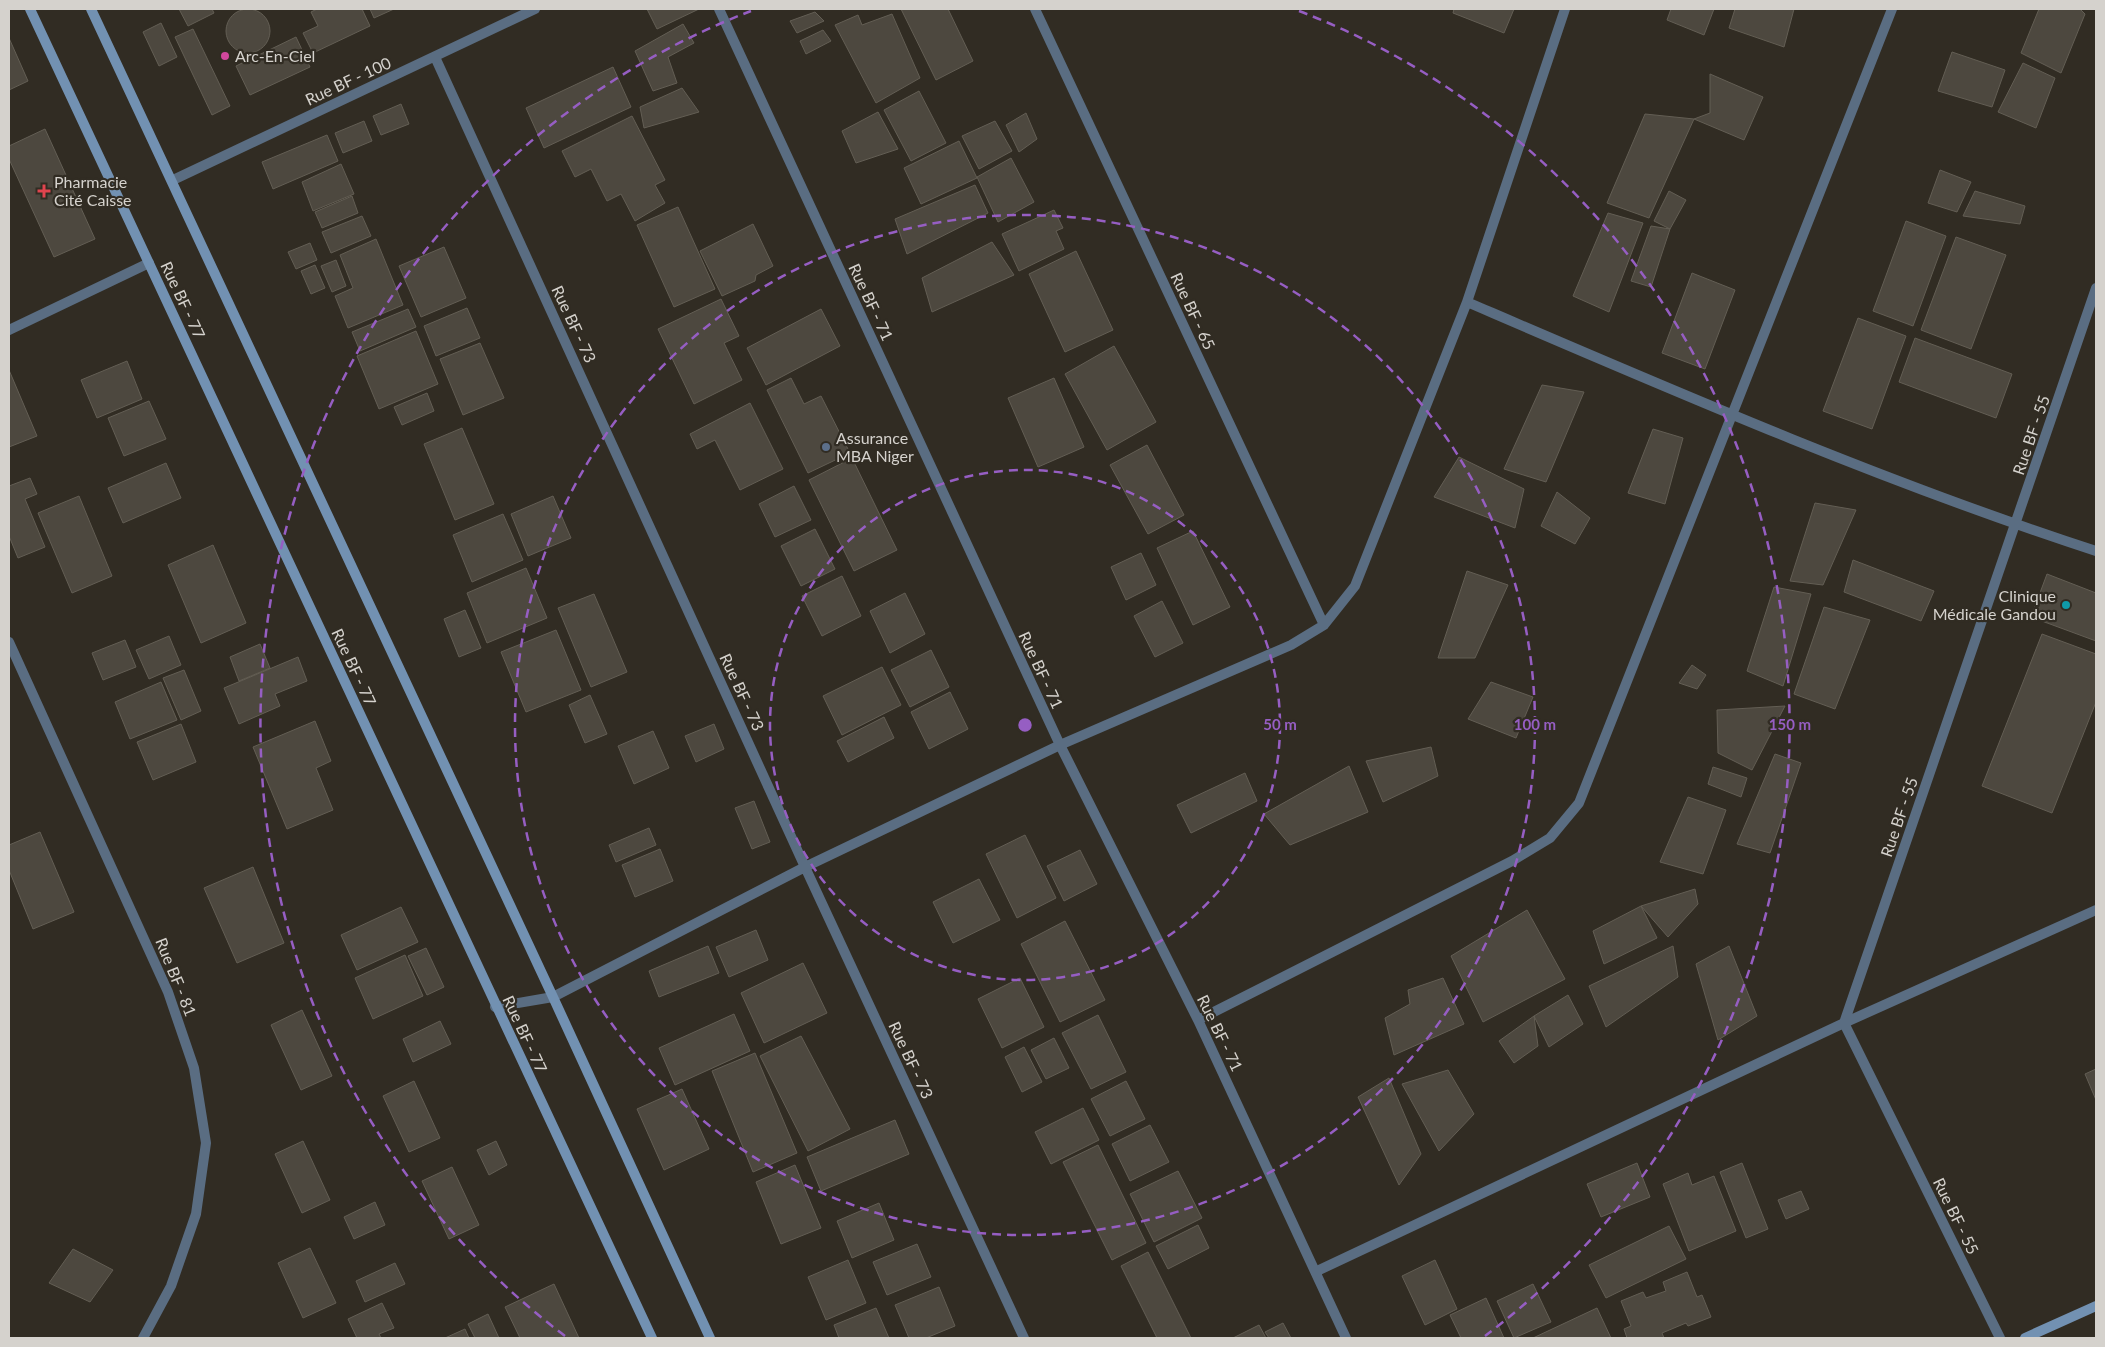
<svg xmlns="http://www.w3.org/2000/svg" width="2105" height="1347" font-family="Lato,sans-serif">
	<rect width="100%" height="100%" fill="#312c23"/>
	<path fill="#4d483f" stroke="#635e54" d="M226 31a22 22 0 1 1 44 0a22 22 0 1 1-44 0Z
		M179,9H212L214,13L188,26Z
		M317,9H362L370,26L313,53L303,33L318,26L311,12Z
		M370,9H394L374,18Z
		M647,9H699L657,29Z
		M901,9H948L973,61L936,80Z
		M1454,9H1514L1504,33L1453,13Z
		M1671,9H1714L1704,35L1667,20Z
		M1735,9H1794L1784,47L1729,28Z
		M2039,9H2080L2085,14L2061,73L2021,53Z
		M815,12L824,21L797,33L790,21Z
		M892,14L920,78L876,103L835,25L858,15L862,25Z
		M161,23L177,57L159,66L143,32Z
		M683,24L694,43L668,57L677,83L653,91L635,51Z
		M193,29L230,106L212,115L175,37Z
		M823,30L831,41L806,54L800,41Z
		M296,37L310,67L250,95L236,66Z
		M9,38L28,81L9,90Z
		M1952,52L2005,70L1992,107L1938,91Z
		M2023,63L2055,78L2036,128L1998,112Z
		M613,67L631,107L544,148L526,108Z
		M1710,74L1763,97L1744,140L1694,119L1710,113Z
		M682,88L699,112L644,128L640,107Z
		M919,91L946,143L911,161L884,110Z
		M401,104L409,124L381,135L373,116Z
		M878,112L898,149L856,163L842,131Z
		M1026,113L1037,139L1019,152L1006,125Z
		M1645,114L1694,119L1649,218L1607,203Z
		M632,116L665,180L655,185L665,203L635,221L621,194L607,201L591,169L575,177L562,151Z
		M364,121L372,141L343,153L335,133Z
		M995,121L1012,151L979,169L962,136Z
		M45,129L95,239L54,257L9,159V146Z
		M327,135L338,161L273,189L262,162Z
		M959,141L977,178L921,204L904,168Z
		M1011,158L1034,202L998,222L977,177Z
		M341,164L354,194L313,211L302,182Z
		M1940,170L1971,182L1957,212L1928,203Z
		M975,185L988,213L907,254L895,219Z
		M1669,191L1686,200L1670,229L1654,221Z
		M1975,191L2025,206L2020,224L1963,216Z
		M352,196L358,213L322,228L315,212Z
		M678,207L715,289L674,307L637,225Z
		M1054,210L1063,228L1056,231L1064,249L1019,271L1002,234Z
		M1608,213L1643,223L1609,312L1573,296Z
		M362,216L371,236L331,253L322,232Z
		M1906,221L1946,236L1913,326L1873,311Z
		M753,224L773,266L756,275L755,281L722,296L700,251Z
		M1651,226L1670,229L1651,287L1631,281Z
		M1956,237L2006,255L1971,349L1921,330Z
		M376,239L403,305L348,328L335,296L353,288L340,255Z
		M992,242L1014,275L932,312L922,278Z
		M310,243L317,260L296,269L288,252Z
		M444,247L466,298L421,317L399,266Z
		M1076,251L1113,330L1065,352L1029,274Z
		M336,260L346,286L332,292L321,266Z
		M315,265L325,288L311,294L301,271Z
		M1692,273L1735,290L1705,369L1662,353Z
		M721,299L739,336L724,343L742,380L694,404L658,329Z
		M467,308L480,338L436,356L424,326Z
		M408,309L416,327L360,351L352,332Z
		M821,309L840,346L766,385L747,348Z
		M1858,318L1906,336L1872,429L1823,411Z
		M416,331L438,384L379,409L357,356Z
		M1915,338L2012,374L1996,418L1899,382Z
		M480,343L504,398L463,415L440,359Z
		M1114,346L1156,422L1107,450L1065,374Z
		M127,361L142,399L97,418L81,380Z
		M9,370L37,436L9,447Z
		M791,378L804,404L821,396L850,453L808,473L767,390Z
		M1054,378L1084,447L1038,467L1008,398Z
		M1542,385L1584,392L1546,482L1504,469Z
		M427,393L434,411L402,425L394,407Z
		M149,401L166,439L124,456L108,418Z
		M750,403L783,469L740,490L715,440L697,449L690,434Z
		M462,428L494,504L455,520L424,444Z
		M1653,429L1683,438L1665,504L1628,493Z
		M1147,445L1184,515L1148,534L1110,465Z
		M1459,457L1524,489L1515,528L1434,497Z
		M852,458L897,550L854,571L809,480Z
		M166,463L181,498L123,523L108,488Z
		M30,478L37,494L25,499L45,547L18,558L9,536V486Z
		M794,486L811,520L775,537L759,504Z
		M1557,492L1590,518L1575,544L1541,526Z
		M79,496L112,576L72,593L38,513Z
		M553,496L571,538L528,556L511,514Z
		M1815,503L1856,510L1823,585L1790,581Z
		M503,514L523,560L472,582L453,535Z
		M815,529L835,569L801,586L781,546Z
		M1193,531L1230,607L1193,625L1157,548Z
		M213,545L246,623L201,643L168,565Z
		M1141,553L1156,585L1126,600L1111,567Z
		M1853,560L1934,591L1921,621L1844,592Z
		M526,568L547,618L487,643L467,593Z
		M1467,571L1508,585L1475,658H1438Z
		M2047,574L2096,593V641L2031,617Z
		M842,576L861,616L822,636L802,596Z
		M1774,587L1811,594L1783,686L1747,671Z
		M905,593L925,634L890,653L870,611Z
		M594,594L627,672L591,687L558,608Z
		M1162,601L1183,643L1155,657L1134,616Z
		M1824,607L1870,620L1835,709L1794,694Z
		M465,610L481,648L459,657L444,619Z
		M556,630L581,690L526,712L501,652Z
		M2042,634L2096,654V702L2052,813L1982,786Z
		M169,636L181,665L149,679L136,650Z
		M125,640L136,667L103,680L92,653Z
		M260,644L270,668L239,681L230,657Z
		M931,650L949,687L910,707L891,670Z
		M298,657L307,681L275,694L280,706L239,724L224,688Z
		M1692,665L1706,675L1697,689L1679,683Z
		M882,667L901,705L842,735L823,696Z
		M184,670L201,711L181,720L163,678Z
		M161,682L177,720L130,739L115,702Z
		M1491,682L1533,697L1516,738L1468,719Z
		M950,692L968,729L929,749L911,712Z
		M590,695L607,734L585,743L569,705Z
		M1785,706L1752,770L1718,753L1717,710Z
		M884,717L894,738L848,762L837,741Z
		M315,721L331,761L316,768L333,810L287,829L253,747Z
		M181,724L196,762L153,780L137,742Z
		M714,724L724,749L696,762L685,736Z
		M653,731L669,768L634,784L618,746Z
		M1431,747L1438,776L1383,802L1366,761Z
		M1775,754L1801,763L1770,853L1737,844Z
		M1349,766L1368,812L1290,845L1264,814Z
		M1713,767L1747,778L1741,797L1708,784Z
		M1245,773L1257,801L1191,833L1177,805Z
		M1688,797L1726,810L1703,874L1660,862Z
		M754,801L770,842L752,849L735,808Z
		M649,828L656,845L616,862L609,845Z
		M40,832L74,912L33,929L9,870V845Z
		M1025,835L1056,898L1017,918L986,854Z
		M660,849L673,881L635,897L622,865Z
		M1080,850L1097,884L1064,901L1047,866Z
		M253,867L284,943L237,963L204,888Z
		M979,879L1000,920L953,943L933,902Z
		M1695,889L1698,904L1668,937L1641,906Z
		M1641,906L1657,938L1604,964L1593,931Z
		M401,907L418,942L357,970L341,935Z
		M1527,910L1565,979L1483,1022L1451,956Z
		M1065,921L1105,1000L1060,1022L1021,944Z
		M756,930L768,960L729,977L716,947Z
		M708,946L719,973L659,997L649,971Z
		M1673,946L1678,977L1606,1027L1589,986Z
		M1729,946L1757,1016L1718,1040L1696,964Z
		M426,948L444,987L427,995L408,956Z
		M405,955L423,996L373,1019L355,978Z
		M803,963L827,1013L764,1043L741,993Z
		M1020,978L1044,1027L1002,1048L978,999Z
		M1443,978L1464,1024L1394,1055L1385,1018L1410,1004L1408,990Z
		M1568,995L1583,1024L1549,1047L1534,1016Z
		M302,1010L332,1076L301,1090L271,1025Z
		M734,1014L750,1051L675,1085L659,1048Z
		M1098,1015L1126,1072L1091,1089L1062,1033Z
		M1534,1016L1538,1046L1514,1063L1499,1041Z
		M440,1021L451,1044L413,1062L403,1039Z
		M801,1036L850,1129L808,1151L760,1056Z
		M1054,1038L1069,1068L1046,1079L1031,1050Z
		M1024,1047L1042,1082L1022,1092L1005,1057Z
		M755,1053L797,1153L753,1172L712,1071Z
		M2096,1069V1100L2085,1074Z
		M1448,1070L1474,1114L1439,1151L1402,1084Z
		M1389,1078L1421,1154L1399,1185L1358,1097Z
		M414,1081L440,1138L409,1152L383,1096Z
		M1126,1081L1145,1119L1110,1136L1091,1099Z
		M682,1089L709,1149L664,1170L637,1109Z
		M1083,1108L1099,1140L1051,1164L1035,1132Z
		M895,1120L909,1154L821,1191L807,1157Z
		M1150,1125L1169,1162L1130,1181L1112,1144Z
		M303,1141L330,1200L302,1213L275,1154Z
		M496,1141L507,1165L489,1175L477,1150Z
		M1098,1145L1146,1243L1112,1260L1063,1162Z
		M1637,1163L1650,1197L1601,1217L1587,1184Z
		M1742,1163L1768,1229L1746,1238L1720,1172Z
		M795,1165L821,1228L781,1244L756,1182Z
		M452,1167L479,1225L449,1239L422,1181Z
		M1178,1171L1202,1218L1154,1242L1130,1194Z
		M1688,1173L1692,1185L1714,1176L1736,1231L1689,1251L1663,1184Z
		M1801,1191L1809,1209L1786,1219L1778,1200Z
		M375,1202L385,1225L354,1239L344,1217Z
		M879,1203L894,1240L852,1258L837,1221Z
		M1198,1225L1209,1248L1168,1269L1156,1246Z
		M1669,1226L1686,1259L1606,1298L1589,1265Z
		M917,1244L931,1277L887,1295L873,1262Z
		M310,1248L336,1303L303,1318L278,1263Z
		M73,1249L113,1270L90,1302L49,1283Z
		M1148,1252L1191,1338H1157L1121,1266Z
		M848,1260L866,1303L826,1320L808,1277Z
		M1435,1260L1457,1309L1425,1325L1402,1276Z
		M395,1263L405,1284L365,1302L356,1281Z
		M1687,1272L1697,1297L1702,1295L1711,1317L1688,1326L1686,1323L1662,1333L1664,1338H1627L1624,1329L1631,1326L1621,1301L1643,1292L1646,1298L1666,1291L1663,1282Z
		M554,1284L579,1338H520L505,1307Z
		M1533,1284L1551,1322L1514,1338L1497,1301Z
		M939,1287L955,1326L926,1338H909L895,1305Z
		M1486,1298L1504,1338H1461L1450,1315Z
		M382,1303L394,1328L379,1334L381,1338H357L348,1319Z
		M876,1308L889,1338H839L834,1325Z
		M1597,1308L1611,1338H1533Z
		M488,1314L499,1338H475L468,1324Z
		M1283,1323L1291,1338H1269L1265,1332Z
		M1259,1325L1266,1338H1233Z
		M465,1329L469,1338H445Z"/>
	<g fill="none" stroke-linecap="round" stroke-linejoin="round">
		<path stroke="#5a6d82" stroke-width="10" d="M719,9L1060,745L1198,1020L1346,1338
			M1035,9L1324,625
			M435,57L805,867L1024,1338
			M173,180L535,9
			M1467,302C1674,391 1881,481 2096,551
			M9,330L149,263
			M9,642L168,992L194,1068L206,1143L196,1214L171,1286L143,1338
			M495,1007L553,997L805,867L1060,745L1291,645L1324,625L1355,586L1467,302L1565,9
			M1198,1020L1512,861L1550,838L1579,803L1892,9
			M1317,1271L1844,1023L2096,910
			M2000,1338L1844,1023L2096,288"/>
		<path stroke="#7291b2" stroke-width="10" d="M30,9L652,1338
			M91,9L553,997L710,1338
			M2025,1338L2096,1306"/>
	</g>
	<g fill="none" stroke="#965ec3" stroke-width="2.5" stroke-dasharray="9 6">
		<circle cx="1025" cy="725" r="255"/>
		<circle cx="1025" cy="725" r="510"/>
		<path d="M565 1336A765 765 0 0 1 751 11M1299 11A765 765 0 0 1 1485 1336"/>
	</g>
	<circle fill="#d1479c" stroke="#312c23" stroke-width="2" cx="225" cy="56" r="5"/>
	<path fill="#e0444e" stroke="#312c23" stroke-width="2" d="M41.5 183.5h5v5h5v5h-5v5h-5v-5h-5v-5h5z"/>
	<circle fill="#5c6f8a" stroke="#312c23" stroke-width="2" cx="826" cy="447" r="5"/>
	<circle fill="#0f9aa8" stroke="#312c23" stroke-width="2" cx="2066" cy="605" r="5"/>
	<g text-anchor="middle" stroke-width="4.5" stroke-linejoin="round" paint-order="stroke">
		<g font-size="16" fill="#d5d2cd" stroke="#312c23" text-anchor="start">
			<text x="235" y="62">Arc-En-Ciel</text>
			<text x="54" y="188">Pharmacie<tspan x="54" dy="18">Cité Caisse</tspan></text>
			<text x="836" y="444">Assurance<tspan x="836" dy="18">MBA Niger</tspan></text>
			<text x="2056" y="602" text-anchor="end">Clinique<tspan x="2056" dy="18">Médicale Gandou</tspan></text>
		</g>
		<g font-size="16" fill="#d5d2cd" stroke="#312c23">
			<text transform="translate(348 81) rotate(-25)" y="6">Rue BF - 100</text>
			<text transform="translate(183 300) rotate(65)" y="6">Rue BF - 77</text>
			<text transform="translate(871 302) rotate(65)" y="6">Rue BF - 71</text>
			<text transform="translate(1193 311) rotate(65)" y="6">Rue BF - 65</text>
			<text transform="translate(574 324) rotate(65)" y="6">Rue BF - 73</text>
			<text transform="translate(2031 435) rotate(-71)" y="6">Rue BF - 55</text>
			<text transform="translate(354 667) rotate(65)" y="6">Rue BF - 77</text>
			<text transform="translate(1041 670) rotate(65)" y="6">Rue BF - 71</text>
			<text transform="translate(742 692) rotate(65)" y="6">Rue BF - 73</text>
			<text transform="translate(1899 817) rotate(-71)" y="6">Rue BF - 55</text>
			<text transform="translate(176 977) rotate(68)" y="6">Rue BF - 81</text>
			<text transform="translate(1220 1033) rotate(64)" y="6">Rue BF - 71</text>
			<text transform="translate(525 1034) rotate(65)" y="6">Rue BF - 77</text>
			<text transform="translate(911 1060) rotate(65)" y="6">Rue BF - 73</text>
			<text transform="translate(1956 1216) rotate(64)" y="6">Rue BF - 55</text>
		</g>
	</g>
	<circle cx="1025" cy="725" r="8" fill="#965ec3" stroke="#312c23" stroke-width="2.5"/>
	<g font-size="15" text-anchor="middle" font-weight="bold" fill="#965ec3" stroke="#312c23" stroke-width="4.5" stroke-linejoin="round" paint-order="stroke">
		<text x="1280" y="730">50 m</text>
		<text x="1535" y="730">100 m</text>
		<text x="1790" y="730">150 m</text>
	</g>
	<rect width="2105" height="1347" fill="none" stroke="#d5d2cd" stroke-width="20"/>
</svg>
